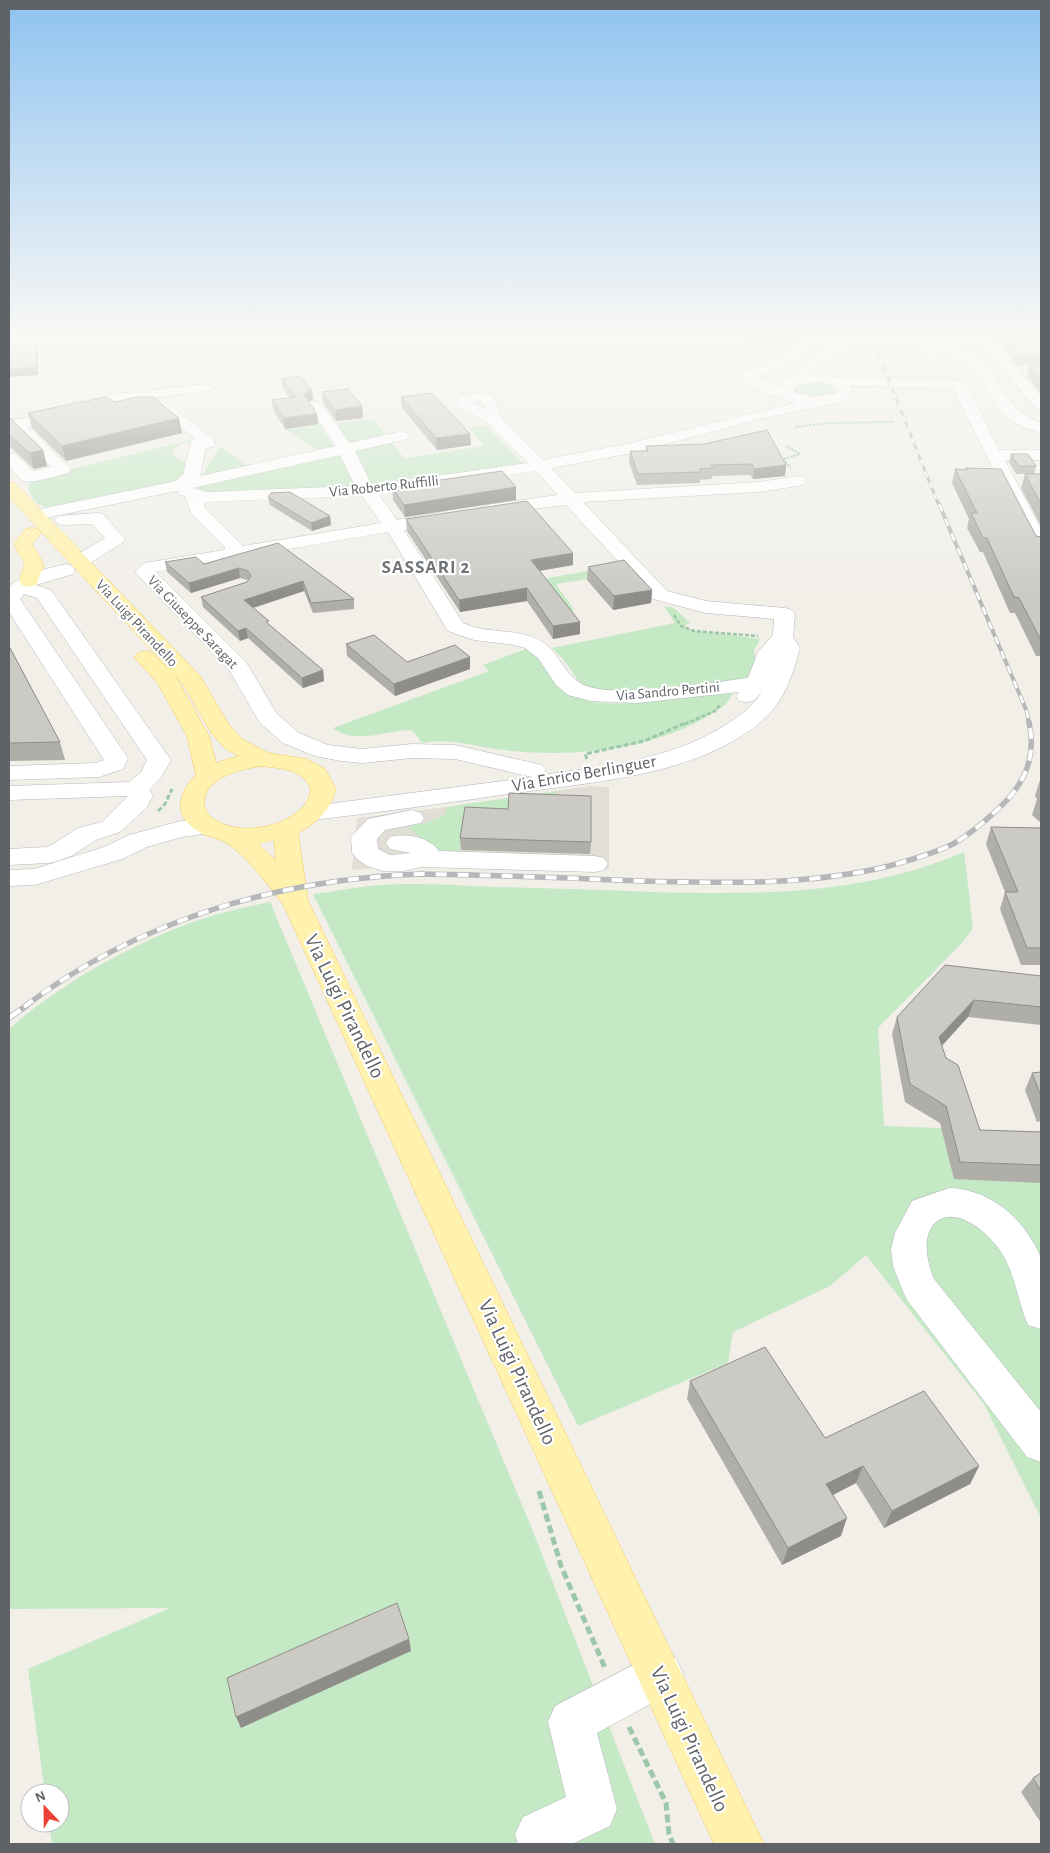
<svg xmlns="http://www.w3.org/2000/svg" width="1050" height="1853" font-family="'Alegreya Sans',sans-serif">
	<rect width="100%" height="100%" fill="#f1efe8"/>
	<path fill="#e1ded6" d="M589,786L609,787V870L503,864H422L352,870L357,818L447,807Z"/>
	<path fill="#c5e8c5" d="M823,380L840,387L838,393L822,400L796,396L792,389L797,384Z
		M366,419L374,420L388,437L347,446L332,424Z
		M319,424L336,449L320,451L285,429Z
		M486,425L524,464L373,486L349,449L390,440L404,458L484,446L468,427Z
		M195,439L197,441L181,444L172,450L173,455L185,462L183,474L173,483L46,507C36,505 31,497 28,487L30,483L27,480Z
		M220,446L247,466L201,477Z
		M337,452L360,489L236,490L235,494H216L198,489L197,485Z
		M617,566L601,577L557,584V586L574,609L572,612L542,579Z
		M664,606L674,608L690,623L685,625L688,630L760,639L754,650L756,665L751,674L742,681L604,692L582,686L563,659L552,648L675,623Z
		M526,649L533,652C547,666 561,684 577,696C601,714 703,694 734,690C732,694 730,699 727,703C722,708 714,712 708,716C651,750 576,757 512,751C482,749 452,737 422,743L414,732L409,730C385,731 355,745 333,728L489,671L483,665Z
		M557,791L548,806L508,820L466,819L460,853L446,854L428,850L422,839L408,828L413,824L427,823L446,814L447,807Z
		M964,852L973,928L963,942L878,1028L884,1126L1041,1132V1518L984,1404L866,1255L830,1286L733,1332L728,1363L578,1426L313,894C332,892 351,888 369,886C411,882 453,885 494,887C547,888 600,890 653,892C761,895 863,895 964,852Z
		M270,902L532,1529L655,1844H52L49,1823H60V1793H45L28,1669L170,1608L9,1609V1029C63,981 148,934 218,914C235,909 252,906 270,902Z"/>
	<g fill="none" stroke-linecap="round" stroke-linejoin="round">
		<g stroke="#b5b8bc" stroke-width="1">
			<path id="minor" d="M810,337H827L802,353L797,360L756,378L780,387C782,383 787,381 790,377C803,365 816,352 832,345C865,329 946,336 976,357C1003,377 1005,411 1041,423V433L1021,426L1011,421C993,405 986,379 967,364C941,343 876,338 845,349C831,354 819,365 808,375L821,374L835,377L965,381L999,450H1041V460H1005L1041,529V551L1034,550L1032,546L958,399L954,388L850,386L853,390L848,399L842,402L764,418L632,453L551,468L575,493L759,482L798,476L804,477L806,481L804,485L798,486L759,492L583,502L667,591L706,601L785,608L792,610L795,614L793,637L800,648C793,674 784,702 762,721C699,775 595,782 515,793C448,803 381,812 313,820L304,818L301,813L304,808L313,806L532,777L455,759L412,758L362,763L341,761L315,756L283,743L260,723L229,670L135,572L144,563L224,550L225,547L191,514L185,496L180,495L177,491L36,520L30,519L27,515L30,511L36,510L176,481L183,475L191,442L195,438L156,410L143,408L140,405L143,402H164L213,438L215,444L213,447L206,448L200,476L336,446L307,405L310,402H320L350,443L402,431L408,433L410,436L408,439L355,451L372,485L528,463L491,425L458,406L456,403L458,397L481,392L494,396L503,420L543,460L631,443L795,403C782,398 744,389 741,376L743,373L787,354L792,347ZM821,382L830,384L839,390L837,393L815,397L794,392V388L799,385ZM480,401L482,402L485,409L473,402ZM340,455L355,486L207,492L193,488ZM536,471L558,495L493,504L487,505L484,509L487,513L493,514L566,505L653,599L706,613L774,619L773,635L758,652L748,678C714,682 610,700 582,684C562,673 558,648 537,639C513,628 486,634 463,623L404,530L449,521L452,517L449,513L443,512L397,520L379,495ZM362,496L381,523L243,546L205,508L204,502ZM388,532L448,631L474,640L514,645L525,648L538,658L556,685L568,695L591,701L637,703L739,692L736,696L739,701C751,704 756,700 763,690C755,705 743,713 730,722C675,759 607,766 542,775L546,770L542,765L455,745L412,744L362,749L328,745L299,733L277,714L246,662L156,572Z
				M977,337H991L1041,397V410L1036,409Z
				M205,384L210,385L212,388L210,391L116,402L74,411L69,409L66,406L69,403L116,394Z
				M66,410L71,412L74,415L71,418L28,427L71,469L69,473C60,475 31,484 24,481C18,478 13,470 9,466V452L15,454L33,471L51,467L13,430L9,431V421Z
				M97,513L103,514L125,539L122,543L87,565L80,567L73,565L71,561L73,557L105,538L92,524L64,525L58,524L55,520L58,516Z
				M66,564L73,566L75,570L73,574L36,585L51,590L171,760L160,779L149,790L153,795L147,807L120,832L96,840L71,856L58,861L49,863L9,865V849L46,847L53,844L78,828L102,822L128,796L9,800V786L129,782L141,772L147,760L37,598L24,594L20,599L128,758L123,769L99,777L9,780V766L96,763L104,760L9,612V587C23,573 47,569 66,564Z
				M412,810L421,813L424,818L421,823L385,830L377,839L378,849L390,855L411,853L390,849L386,843L390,837C407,833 429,837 439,851L595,856L604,858L608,864L604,870L595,872L421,867L404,871H383L367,866L356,858L352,852L351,837L368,819Z
				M207,819L216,822L220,827L216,832L182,837L147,847L122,859L35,885L9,886V870L34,869L104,847L129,835L181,821Z
				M949,1188C985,1189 1016,1212 1033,1242C1036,1247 1040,1254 1041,1260C1044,1278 1042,1311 1041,1329L1028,1325C1016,1298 1015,1267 995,1244C952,1193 909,1219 934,1279L1041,1412V1462L1027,1457L907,1300L902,1289L893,1266L891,1249L895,1233L912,1201Z
				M660,1651L676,1658L683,1674L676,1690L597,1733L617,1809L610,1826L572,1844H518L515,1834L523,1817L566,1797L548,1722L555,1706Z"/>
		</g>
		<g stroke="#f2c960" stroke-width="1">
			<path id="major" d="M9,482L15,483L200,676L229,725L242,739L268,753L306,759L325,769L336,789C329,812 319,821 298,833L308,901L764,1844H714L283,904C267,884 247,855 225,842C219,838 210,837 203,834C174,820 175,796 196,775L187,736L157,682L134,657L138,653L145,651L152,653L174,674L209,736L216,763L239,756L226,749L212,734L183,684L9,497ZM262,766C282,769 302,768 311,789C310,793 309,799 306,803C288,829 233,838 210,816C206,812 204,807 204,802C206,776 242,769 262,766ZM274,840L276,861L258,844Z
				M32,528L38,529L41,533L32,544L44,565L36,585L29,587L22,585L19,581C30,553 22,566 14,543L26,529Z"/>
		</g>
		<path stroke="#9cc7a9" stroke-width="2" stroke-dasharray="2.5 1" stroke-linecap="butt" d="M795,427L829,423L894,422
			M783,459L791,468
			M780,460L800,454L786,446"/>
		<path stroke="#9cc7a9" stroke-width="2.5" stroke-dasharray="4 2" stroke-linecap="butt" d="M674,615L681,626L694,631L758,636
			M685,724L715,711L720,705"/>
		<path stroke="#9cc7a9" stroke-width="3" stroke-dasharray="5 2.5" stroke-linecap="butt" d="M587,759L585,754L644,741L688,722
			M158,811L165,804L172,789"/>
		<path stroke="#9cc7a9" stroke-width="5" stroke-dasharray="8 4" stroke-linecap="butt" d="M539,1491L561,1566L605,1668
			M629,1727L666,1803L669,1834L673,1844"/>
		<use href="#minor" fill="#fff" fill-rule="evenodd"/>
		<use href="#major" fill="#fff2af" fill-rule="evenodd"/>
		<g stroke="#b6b7b8" stroke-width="3">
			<path id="rail-far3" d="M874,337L876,348L939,506"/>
		</g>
		<g stroke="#b6b7b8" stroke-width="4">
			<path id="rail-far2" d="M939,504L1027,712L1029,724"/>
		</g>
		<g stroke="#b6b7b8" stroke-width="5.5">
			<path id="rail-far1" d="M24,1007C138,920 279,879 421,874C494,875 567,878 640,881C723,883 807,886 889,866C910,860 933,854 953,844C969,835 984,822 998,809C1024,785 1037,758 1029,722"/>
		</g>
		<g stroke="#b6b7b8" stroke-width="6">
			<path id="rail" d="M9,1018L26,1006"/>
		</g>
		<use href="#rail-far3" stroke="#fff" stroke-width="2" stroke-dasharray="6" stroke-linecap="butt"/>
		<use href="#rail-far2" stroke="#fff" stroke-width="2.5" stroke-dasharray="8" stroke-linecap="butt"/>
		<use href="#rail-far1" stroke="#fff" stroke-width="4" stroke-dasharray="11" stroke-linecap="butt"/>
		<use href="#rail" stroke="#fff" stroke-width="4.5" stroke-dasharray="14" stroke-linecap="butt"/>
		<g stroke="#b5b8bc" stroke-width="16" stroke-linecap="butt">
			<path id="minor-bridge" d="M926,338L933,350"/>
		</g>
		<use href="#minor-bridge" stroke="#fff" stroke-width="15"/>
	</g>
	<path fill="#afaea9" d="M744,337H803L799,338V341L768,339L746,340Z
		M994,337H1037L1041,355V365H1017Z
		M1041,365V394L1027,377L1029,366Z
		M282,379L313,400L308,401L317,414L318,424L285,429L273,410L272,400L290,398L283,389Z
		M322,392L362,406L363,418L336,421L323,403Z
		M401,397L470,434L471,445L437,450L402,408Z
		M115,402L182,433L66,461L32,428L28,413Z
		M9,417L43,450L47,466L34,469L9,446Z
		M646,446L786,465L785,476L753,479L750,475L712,476V479L700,480V483L637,485L629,462L630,451H646Z
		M1011,454L1036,466L1034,474H1041V526L1021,488L1025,474H1016L1009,462Z
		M966,468L1036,536L1041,537V656H1036L1015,613H1010L983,552H980L967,528L969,519L952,483L955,469L965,470Z
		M392,487H516V500L405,517L393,500Z
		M268,497L330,516L331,525L312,531L270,505Z
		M406,519L573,565L540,571L580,634L553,639L527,601L460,612L407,531Z
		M278,543L354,599V609L313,613L304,591L253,608L269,625L323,670L324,681L303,688L248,638L240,641L203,607L201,597L247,582L248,580L240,578L191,593L167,572L165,562L204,564Z
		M588,567L652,590L651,603L613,610L587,580Z
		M346,644L407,662L470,669L395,696L347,656Z
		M9,646L60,742L65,760L9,761Z
		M1040,780H1041V823L1032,815L1037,799L1035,796Z
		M508,809L591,842L590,854L461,850L460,838Z
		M991,827L1041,828V965H1021L1000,909L1005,892L986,844Z
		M1041,976V1025L968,1017L942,1046L946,1058L980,1130L1041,1132V1183L954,1179L940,1123L905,1102L892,1034L897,1017Z
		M1041,1072V1121L1037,1122L1025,1090L1032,1073Z
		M690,1381L825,1438L979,1466L970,1484L884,1528L856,1483L833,1495L841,1536L782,1565L687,1399Z
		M1041,1773V1823L1021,1792L1033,1778Z"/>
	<path fill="#8f8d8a" d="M747,337H768V339L746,340Z
		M36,344L38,352V375L9,377V370Z
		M312,390L313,400L309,401L305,405L304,395L308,391Z
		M362,406L363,418L336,421L335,410Z
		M317,414L318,424L285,429L284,418Z
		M179,418L182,433L66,461L62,446Z
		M470,434L471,445L437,450L436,438Z
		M43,450L47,466L34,469L30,453Z
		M786,465L785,476L753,479L754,469Z
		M516,487V500L405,517L404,505Z
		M330,516L331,525L312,531L311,523Z
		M573,553V565L531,572V560Z
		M239,568L240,578L191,593L189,583Z
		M303,581L304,591L246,610L244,600Z
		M527,588V601L460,612L459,600Z
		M652,590L651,603L613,610L614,596Z
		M580,622V634L553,639V626Z
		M246,628L248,638L240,641L238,631Z
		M470,657V669L395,696L394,684Z
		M323,670L324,681L303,688L302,678Z
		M974,1000L968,1017L934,1054L939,1037Z
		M863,1466L856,1483L819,1502L826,1484Z
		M979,1466L970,1484L884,1528L892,1511Z
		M847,1518L841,1536L782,1565L788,1548Z
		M409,1639L411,1651L241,1728L236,1717Z"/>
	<path fill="#cccac5" stroke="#8f8d8a" d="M1004,337H1037L1041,343V355H1019Z
		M36,344V367L9,370V347Z
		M1041,365V381L1029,366Z
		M300,376L312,390L308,391L304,395L317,414L284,418L272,400L296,397L282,379Z
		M348,389L362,406L335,410L322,392Z
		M432,393L470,434L436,438L401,397Z
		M106,397L115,402L137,397H153L179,418L62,446L28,413Z
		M9,417L43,450L30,453L9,435Z
		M767,430L786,465L754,469L752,464L711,465L713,468L700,469L701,472L638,474L630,451H648L646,446L704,444Z
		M1011,454H1028L1036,466H1018Z
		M966,468L1001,469L1036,536L1041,537V640L1019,598L1014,597L987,538H983L971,513H977L955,469L967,470Z
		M502,471L516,487L404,505L392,487Z
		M1025,474H1041V504Z
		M290,492L330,516L311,523L268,497L271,493Z
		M527,501L573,553L531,560L580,622L553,626L527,588L459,600L406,519Z
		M278,543L354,599L311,603L303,581L244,600L269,621L266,622L323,670L302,678L246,628L238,631L201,597L247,582L251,576L248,571L239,568L189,583L165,562L196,557L204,564Z
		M624,560L652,590L614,596L588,567Z
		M374,635L407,662L455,645L470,657L394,684L346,644Z
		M9,646L60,742L9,743Z
		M509,793L591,796V842L460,838L465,807L508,809Z
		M991,827L1041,828V948H1027L1005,892H1018Z
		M945,965L1041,976V1007L974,1000L939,1037L946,1058L958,1065L980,1130L1041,1132V1165L960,1162L946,1106L910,1084L897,1017Z
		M1041,1072V1096L1032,1073Z
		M765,1347L825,1438L924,1391L979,1466L892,1511L863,1466L826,1484L847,1518L788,1548L690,1381Z
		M397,1603L409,1639L236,1717L227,1678Z
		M1041,1773V1791L1033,1778Z"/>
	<linearGradient id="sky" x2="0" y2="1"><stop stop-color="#8fc3f1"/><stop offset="0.56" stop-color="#f9f8f5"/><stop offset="1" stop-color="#f9f8f5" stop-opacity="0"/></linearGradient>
	<rect width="1050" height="597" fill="url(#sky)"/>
	<g text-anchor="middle" stroke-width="4.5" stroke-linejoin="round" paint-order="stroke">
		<g font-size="15" fill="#5f6368" stroke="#fff">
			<text transform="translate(384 486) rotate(-6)" y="5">Via Roberto Ruffilli</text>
			<text transform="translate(193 622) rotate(46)" y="5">Via Giuseppe Saragat</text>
			<text transform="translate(137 623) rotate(47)" y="5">Via Luigi Pirandello</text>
			<text transform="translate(668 691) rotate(-5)" y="5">Via Sandro Pertini</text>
		</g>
		<g font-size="18" fill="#5f6368" stroke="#fff">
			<text transform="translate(584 773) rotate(-10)" y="6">Via Enrico Berlinguer</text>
		</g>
		<g font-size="19" font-weight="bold" letter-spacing="1" fill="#70757a" stroke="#fff">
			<text x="426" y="573">SASSARI 2</text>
		</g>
		<g font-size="21" fill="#5f6368" stroke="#fff">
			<text transform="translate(345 1006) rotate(64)" y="7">Via Luigi Pirandello</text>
			<text transform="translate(518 1372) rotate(65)" y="7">Via Luigi Pirandello</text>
			<text transform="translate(690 1739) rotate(65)" y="7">Via Luigi Pirandello</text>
		</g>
	</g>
	<rect width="1050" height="1853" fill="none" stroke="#5f6368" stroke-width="20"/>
	<g transform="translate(45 1808) rotate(338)"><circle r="24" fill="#ffffff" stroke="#bfc1c3"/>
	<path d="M0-4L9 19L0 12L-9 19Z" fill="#ea4335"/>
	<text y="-8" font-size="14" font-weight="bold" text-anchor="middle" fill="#5f6368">N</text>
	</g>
</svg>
